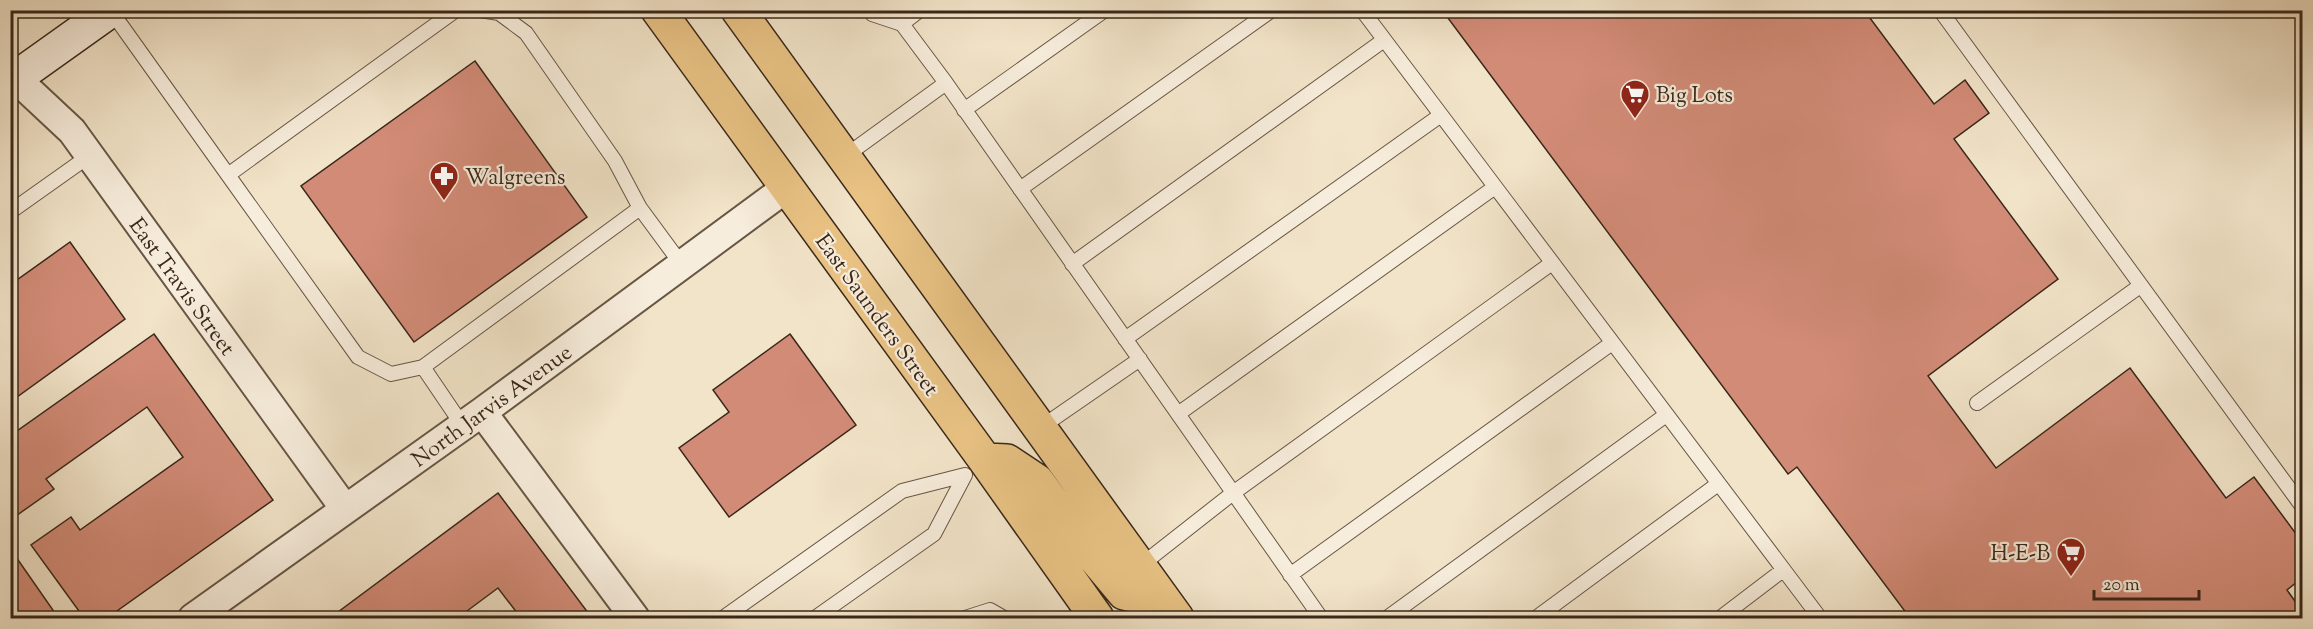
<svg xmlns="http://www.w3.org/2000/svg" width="2313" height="629" font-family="'Sorts Mill Goudy',serif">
	<rect width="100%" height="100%" fill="#f2e4c9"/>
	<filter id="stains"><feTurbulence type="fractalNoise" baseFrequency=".00333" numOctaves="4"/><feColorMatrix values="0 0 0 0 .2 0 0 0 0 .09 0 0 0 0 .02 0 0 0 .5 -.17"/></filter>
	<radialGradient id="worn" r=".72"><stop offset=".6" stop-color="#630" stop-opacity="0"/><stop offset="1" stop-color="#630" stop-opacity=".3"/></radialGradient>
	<path fill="#d28b77" stroke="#392719" stroke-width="1.5" d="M1442,10H1864L1934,104L1965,80L1989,113L1954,139L2058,279L1928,376L1996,468L2130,368L2226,498L2254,477L2302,542V578L2287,590L2302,611V618H1910L1797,467L1788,474Z
		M475,61L587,217L414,342L301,186Z
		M70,242L125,319L10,402V285Z
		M154,334L273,500L107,618H84L31,545L71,517L80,530L183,457L147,407L46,479L54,489L13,518L10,515V436Z
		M790,334L856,425L729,517L679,448L729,412L713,390Z
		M498,493L592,618H521L498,588L467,611L473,618H330Z
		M16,557L55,613L47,618H10V560Z"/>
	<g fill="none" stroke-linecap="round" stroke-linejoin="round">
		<g stroke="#675645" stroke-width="16">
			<path id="service" d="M377,10H384
				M456,10L228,175L358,357L391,374L423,367L463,426
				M480,10L499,13L526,33L615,161L640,208L682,265
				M870,10L872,14L902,24
				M1362,10L1820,618
				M1940,10L2302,506
				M111,11L228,175
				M946,83L1321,618
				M964,110L1105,10
				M844,157L946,83L902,24L920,10
				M1020,189L1272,10
				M10,212L89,156
				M1072,264L1384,40
				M1125,339L1441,115
				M423,367L640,208
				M1977,403L2140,286
				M1178,414L1495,187
				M1040,428L1140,359
				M1140,566L1233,493L1552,263
				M1290,575L1612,343
				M723,618L902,491L965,475L934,534L815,618
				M965,618L990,610L1004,618
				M1387,618L1666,415
				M1536,618L1718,484
				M1720,618L1783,570"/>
		</g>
		<g stroke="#675645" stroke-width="32">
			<path id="minor" d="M10,73L72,131L345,509
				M482,412L635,618
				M193,618L482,412L786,188"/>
		</g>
		<g stroke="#392719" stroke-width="36">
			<path id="secondary" d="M10,82L111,10"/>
		</g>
		<g stroke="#392719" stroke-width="36">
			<path id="primary" d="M658,10L985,460L1097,618
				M738,10L1177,618
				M985,460L1007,461L1037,481L1088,550L1124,593L1166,603"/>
		</g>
		<use href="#service" stroke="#f7eddc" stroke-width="14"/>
		<use href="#minor" stroke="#f7eddc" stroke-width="28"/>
		<use href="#secondary" stroke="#f7eddc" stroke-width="33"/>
		<use href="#primary" stroke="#e9c284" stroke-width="33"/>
	</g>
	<defs>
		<g id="supermarket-pin" transform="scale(1.5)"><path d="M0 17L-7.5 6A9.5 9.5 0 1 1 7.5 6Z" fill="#8f2418" stroke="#f7eddc"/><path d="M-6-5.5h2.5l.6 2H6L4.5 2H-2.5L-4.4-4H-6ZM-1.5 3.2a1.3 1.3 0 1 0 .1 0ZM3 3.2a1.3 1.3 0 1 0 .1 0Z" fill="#fff"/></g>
		<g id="pharmacy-pin" transform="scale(1.5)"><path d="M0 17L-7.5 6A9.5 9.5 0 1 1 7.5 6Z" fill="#8f2418" stroke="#f7eddc"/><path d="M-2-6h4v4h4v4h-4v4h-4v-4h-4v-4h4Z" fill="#fff"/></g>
	</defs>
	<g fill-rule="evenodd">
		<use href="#supermarket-pin" x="1635" y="94"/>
		<use href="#pharmacy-pin" x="444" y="176"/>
		<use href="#supermarket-pin" x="2071" y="552"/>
	</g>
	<g text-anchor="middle" stroke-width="4.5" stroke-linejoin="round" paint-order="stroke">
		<g font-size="22" fill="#392719" stroke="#f7eddc" text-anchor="start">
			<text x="1656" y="102">Big Lots</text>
			<text x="465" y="184">Walgreens</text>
			<text x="2050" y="560" text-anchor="end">H-E-B</text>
		</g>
		<g font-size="22" fill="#392719" stroke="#f7eddc">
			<text transform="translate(183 286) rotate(54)" y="8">East Travis Street</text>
			<text transform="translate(878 314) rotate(54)" y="8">East Saunders Street</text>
			<text transform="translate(491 405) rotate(-36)" y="8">North Jarvis Avenue</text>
		</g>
	</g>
	<rect width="2313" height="629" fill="none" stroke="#f2e4c9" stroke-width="36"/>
	<rect x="12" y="12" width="2289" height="605" fill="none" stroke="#392719" stroke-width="3"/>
	<rect x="18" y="18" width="2277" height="593" fill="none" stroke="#392719" stroke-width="1.5"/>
	<path d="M2094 590v9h105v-9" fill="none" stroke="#392719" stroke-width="3"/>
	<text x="2103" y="590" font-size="18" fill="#392719" stroke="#f7eddc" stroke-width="4.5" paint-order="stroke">20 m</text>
	<rect width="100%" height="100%" filter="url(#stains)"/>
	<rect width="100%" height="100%" fill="url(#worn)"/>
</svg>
